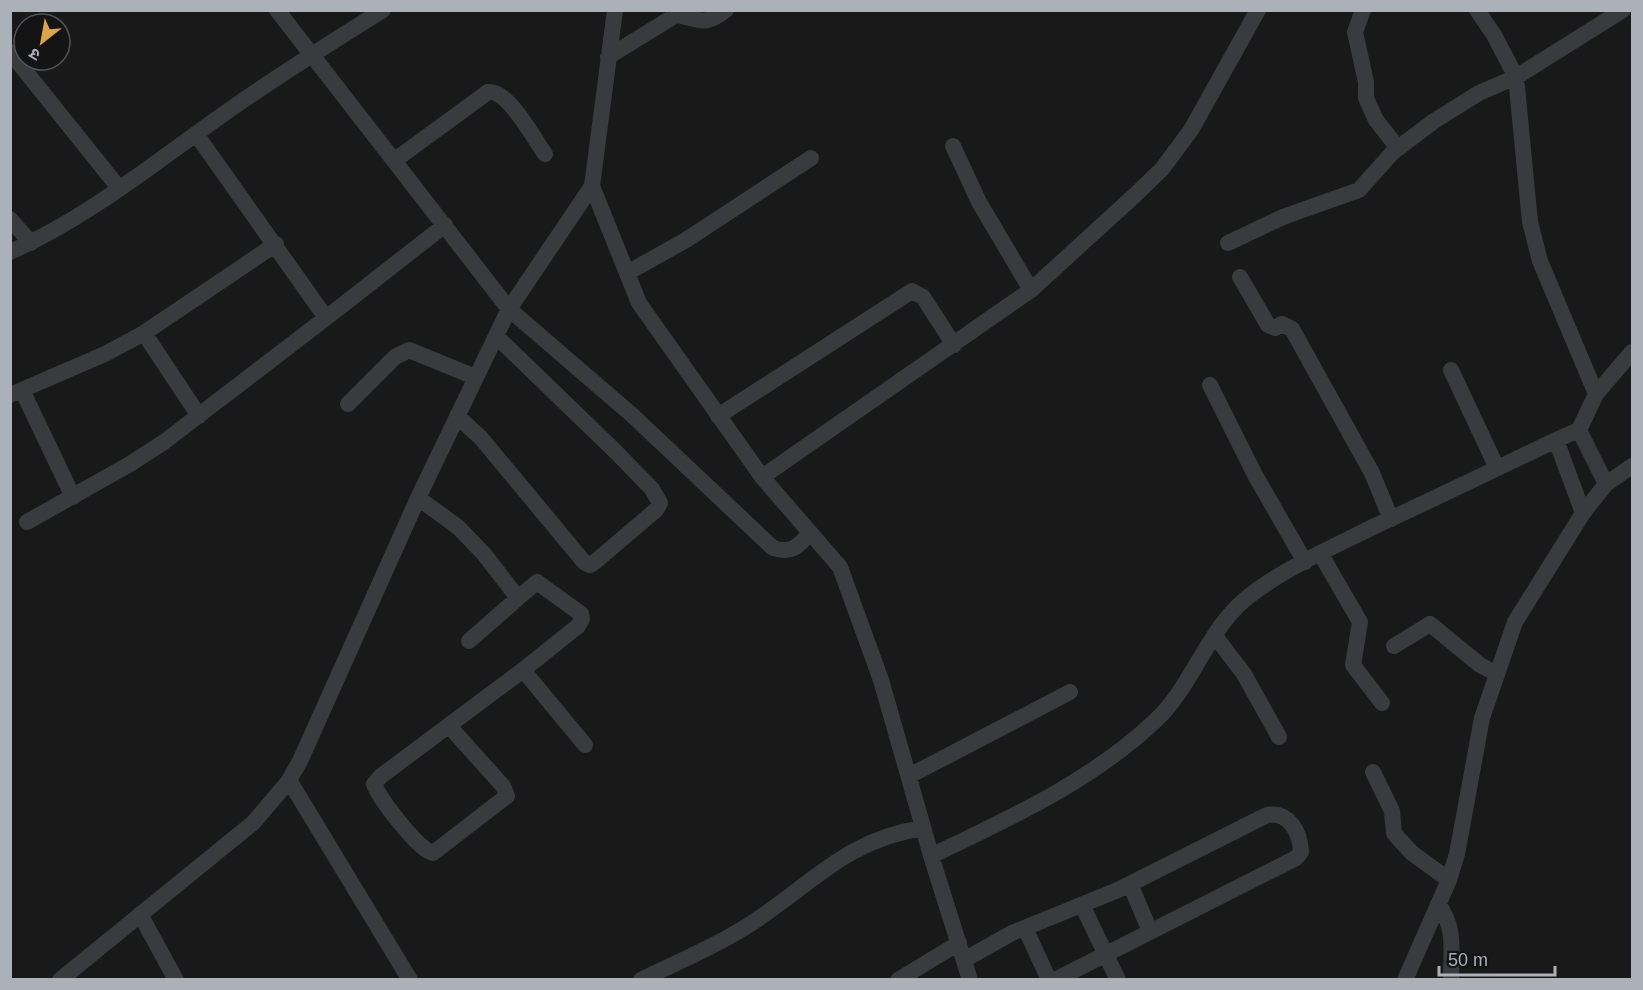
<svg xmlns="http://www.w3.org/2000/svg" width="1643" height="990" font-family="Arial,'Noto Sans Devanagari',sans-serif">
	<rect width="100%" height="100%" fill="#19191a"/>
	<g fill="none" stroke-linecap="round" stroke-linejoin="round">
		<path stroke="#3a3b3f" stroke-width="16" d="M277,10L509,309L592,186
			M615,10L592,186L639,303L762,477L840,567L881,680L933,862L970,980
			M1363,10L1355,32L1366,82V98L1376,120L1398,148
			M1477,10L1494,35L1516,77L1530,222L1540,261L1596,394
			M10,52L119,188
			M608,57L676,15C699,18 703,28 726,10
			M953,146L979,202L1031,290
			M395,160L488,92C508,89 534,139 545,154
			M10,219L31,243
			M1228,243L1283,217L1359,190L1393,152L1434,121L1479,93L1516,77L1623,10
			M10,252C85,219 152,165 218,118C271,80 327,45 383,10
			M627,273L686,240L811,158
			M1240,277L1268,325L1275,328L1282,324L1292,329L1372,473L1391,519
			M326,318L445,225
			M144,333L199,416
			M1451,370L1497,468
			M1210,385L1255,475L1305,562
			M22,390L73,497
			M10,395L105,354L144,333L276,244
			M348,404L395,357L409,350L475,377
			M457,416L481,438L584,562L590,565L596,561L656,510L660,503L652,489L616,452L496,336
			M718,416L912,291L923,297L954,345
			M1579,430L1606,484
			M1556,440L1579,430L1596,394L1632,352
			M762,477L1031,290L1134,196L1162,169L1191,130L1258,10
			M418,498L458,527L484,554L518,598L537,582L581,614L582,619L578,626L523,670L381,776L374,784C379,798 419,851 433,853L507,796L503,786L449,726
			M27,522L130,464L164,442L326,318L196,134
			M1320,553L1360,622L1353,665L1382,703
			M1215,636L1244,674L1279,737
			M469,641L518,598
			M1394,646L1430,624L1480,665L1497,674
			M523,670L585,745
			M1373,772L1392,811L1394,833L1398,838L1412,853L1449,880
			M909,776L1070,692
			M289,780L410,980
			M931,856C1010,818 1092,781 1156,720C1193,685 1208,628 1248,597C1283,569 1335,546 1375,526C1436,498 1496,469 1556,440L1583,513
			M1130,884L1150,931
			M1438,904C1456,927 1451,952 1451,980
			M1082,905L1118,980
			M140,914L176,980
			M1025,928L1049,980
			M964,960L1012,933L1118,890L1267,815C1289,811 1300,832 1301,852L1296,858L1055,980
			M60,980L253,823L288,782L300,761L418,498L509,309L632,415L773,548C791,554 798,547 810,533
			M641,980C675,963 712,948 744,928C809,888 843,840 923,828
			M898,980L959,943
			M1405,980L1449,880L1457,854L1482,718L1515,622L1583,513L1606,484L1632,466"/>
	</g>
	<rect width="1643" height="990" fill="none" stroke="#acb1b9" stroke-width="24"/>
	<g transform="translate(42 42) rotate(211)"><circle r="28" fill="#141415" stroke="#515357" stroke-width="1.5"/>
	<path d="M0-4.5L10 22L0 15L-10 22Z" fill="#dea44d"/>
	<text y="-9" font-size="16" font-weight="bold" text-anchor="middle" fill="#acb1b9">उ</text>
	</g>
	<path d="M1439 966v9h116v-9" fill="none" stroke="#acb1b9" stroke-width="3"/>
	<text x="1448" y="966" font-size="18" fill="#acb1b9" stroke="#141415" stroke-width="4.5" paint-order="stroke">50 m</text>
</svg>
